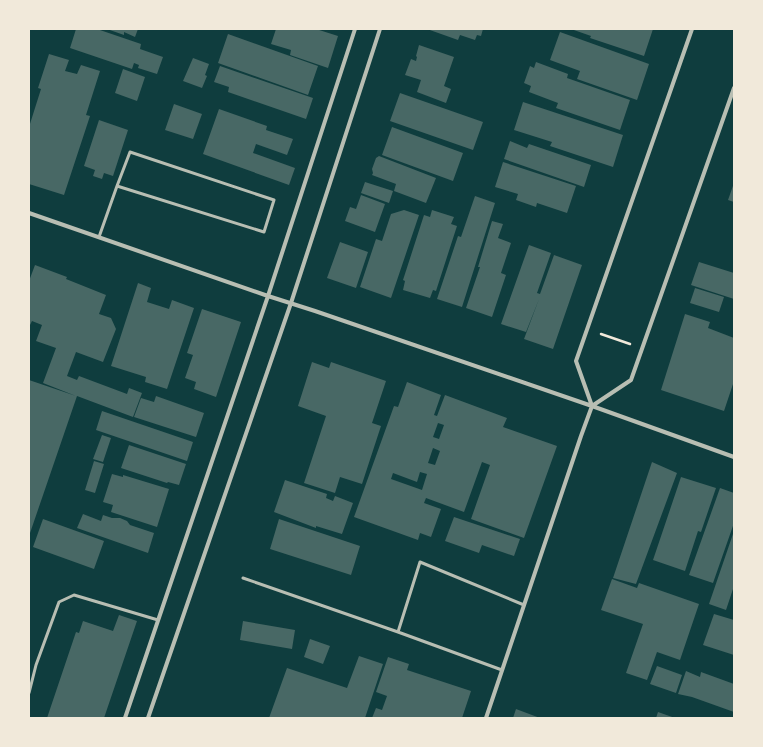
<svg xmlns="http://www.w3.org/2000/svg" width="763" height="747" font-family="'Fira Sans Condensed',sans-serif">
	<rect width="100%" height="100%" fill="#0f3d3e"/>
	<path fill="#486865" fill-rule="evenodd" d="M76,29H97L141,44L140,49L163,57L157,74L138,68L139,65L134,63L132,69L70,48Z
		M107,29H138L135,37L124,32V35Z
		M276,29H316L338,36L328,68L290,55L291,50L271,44Z
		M427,29H483L481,36L477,35L475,40L460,35L458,40Z
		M571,29H653L644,56L590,38L591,36Z
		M560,32L649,64L637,100L577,79L580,71L550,60Z
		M228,34L318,66L308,95L218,63Z
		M419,45L454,57L444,86L451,89L446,103L417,92L421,80L405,75L411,59L416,61L417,57L416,56Z
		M49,54L69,60L65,71L77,74L81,65L100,71L86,115L90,116L64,195L29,184V127L41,89L38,88Z
		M193,58L209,64L205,75L207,76L202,88L183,81Z
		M536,62L568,74L567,78L630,100L620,130L556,108L558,103L529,92L531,86L524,83L530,66L534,68Z
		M220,66L313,98L306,119L228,92L229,87L214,82Z
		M123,69L145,77L137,101L115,93Z
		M400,93L483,122L473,150L390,121Z
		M523,102L623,135L613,167L550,146L552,142L514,130Z
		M174,104L202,114L193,139L165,130Z
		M219,109L267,126L266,130L293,139L287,155L256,144L253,153L295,168L289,185L203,154Z
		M99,120L128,130L113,176L104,173L102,179L93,176L95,170L84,166Z
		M392,127L463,153L453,181L382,155Z
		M510,141L527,148L529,144L591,165L584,187L504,159Z
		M379,156L436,178L426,203L394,191L396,184L372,175L373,173L372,169L376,158Z
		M503,162L576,186L567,213L537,203L536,207L516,200L518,194L495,187Z
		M365,182L393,191L389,203L361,193Z
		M734,183V202L728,200Z
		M361,195L385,204L375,232L345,221L350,207L356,209Z
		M475,196L495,203L462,307L437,299L458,236L461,237Z
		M404,210L419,215L391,298L360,287L376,239L382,241L391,214Z
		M432,210L454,217L451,224L457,226L436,291L433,290L430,298L403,290L405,281L403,280L424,215L430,217Z
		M492,221L503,224L498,238L511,243L501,273L506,275L492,317L466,308L480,267H478Z
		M340,242L368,252L356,288L327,278Z
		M529,245L551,253L537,293L540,294L554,255L582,265L553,349L524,339L539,299L526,332L501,324Z
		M699,262L734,273V299L691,285Z
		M35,265L67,277L66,279L106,295L99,314L111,318L116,329L103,362L76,352L67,376L77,380L79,376L127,394L129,388L142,393L133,417L77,396L29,536V380L76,396L43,383L56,348L36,341L42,325L32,321L29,327V281Z
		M138,283L151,288L147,302L169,309L172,300L194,308L167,389L145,382L146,377L111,366Z
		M695,288L724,297L719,312L690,303Z
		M202,309L241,322L216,397L194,389L196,382L185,378L193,355L187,353Z
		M685,314L710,322L708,328L734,338V381L724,411L661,390Z
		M312,362L329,368L331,362L386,381L372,423L381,426L362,484L340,477L335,493L304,483L326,416L298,406Z
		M407,382L441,395L434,415L437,416L445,395L507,418L503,427L557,446L524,538L471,519L490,465L482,462L464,512L426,498L424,503L441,509L431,537L420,533L418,540L354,517L394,406L398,407ZM438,423L444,425L439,439L433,437ZM433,448L440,451L435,465L428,463ZM420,472L427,474L422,490L391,479L393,473L417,482Z
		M156,396L204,413L196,437L134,417L141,398L154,402Z
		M102,411L193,442L187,461L96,430Z
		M102,435L111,438L103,462L93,459Z
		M129,445L186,464L179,485L168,482L167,483L121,468Z
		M94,461L104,464L95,493L85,490Z
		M652,462L677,473L636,584L613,578Z
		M112,474L123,477V475L169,489L157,527L111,512L113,505L103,502Z
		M681,477L716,488L701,532L698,531L685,571L653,560Z
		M285,480L327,494L326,498L333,501L335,496L353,503L342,534L316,526V528L274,512Z
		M720,488L734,493V523L713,583L689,575Z
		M83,514L101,521L103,515L112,518H120L127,521L130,525L154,533L148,553L77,528Z
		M454,517L520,539L514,556L482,545L479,553L445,541Z
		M43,519L104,541L94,569L33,547Z
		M279,519L360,546L351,575L270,549Z
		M734,531V586L726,610L709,604Z
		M612,579L637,588L639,583L699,604L680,660L657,652L647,680L626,673L643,624L601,610Z
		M714,614L734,620V655L703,645Z
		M119,615L137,621L104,718H47L76,632L79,633L83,621L113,631Z
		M243,621L295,630L292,649L240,640Z
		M310,639L330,646L323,664L304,657Z
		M359,656L383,664L365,718H269L287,668L347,688Z
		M388,657L409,664L407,670L471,691L462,718H372L376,708L382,710L387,696L376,692Z
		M657,666L682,675L676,693L650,684Z
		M686,671L700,677L701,672L734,684V712L692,697L678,694Z
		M516,709L540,718H513Z
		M658,712L675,718H656Z"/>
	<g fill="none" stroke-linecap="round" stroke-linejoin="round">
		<path stroke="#f1e9da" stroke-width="2.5" d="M601,334L630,344"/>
		<path stroke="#b8beb3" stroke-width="3" d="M99,237L117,186L264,232L274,200L130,152L117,186
			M243,578L398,632
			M502,670L398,632L420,562L524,605
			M29,693L36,665L59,602L74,595L158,620"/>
		<path stroke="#b8beb3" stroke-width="4" d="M29,213L268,296L315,311L592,406L734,457
			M592,406L576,361L692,29
			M125,718L268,296L355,29
			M148,718L291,303L380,29
			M486,718L581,436L592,406L631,380L734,88"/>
	</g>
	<rect width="763" height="747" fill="none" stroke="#f1e9da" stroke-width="60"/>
</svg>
